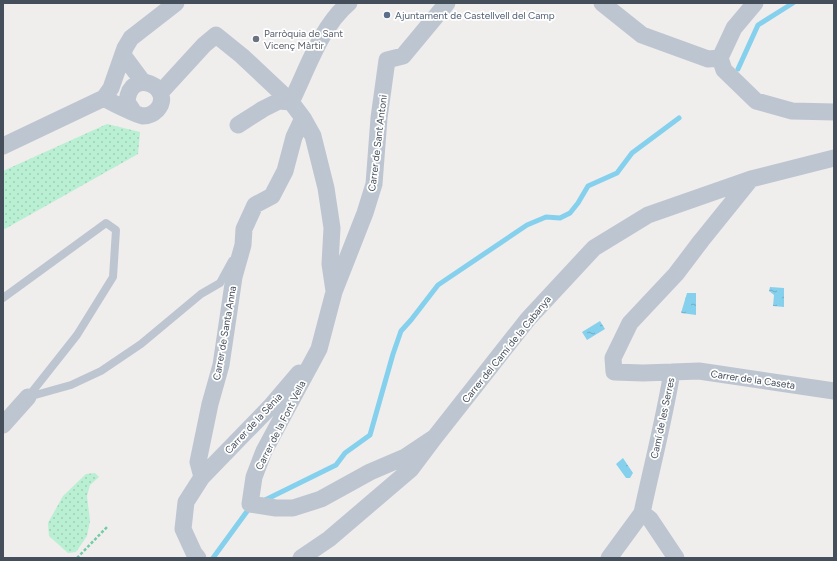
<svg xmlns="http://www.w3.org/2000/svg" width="837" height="561" font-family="Figtree,sans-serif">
	<defs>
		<pattern id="park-dots" width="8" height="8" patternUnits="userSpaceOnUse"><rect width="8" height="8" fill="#b9efd2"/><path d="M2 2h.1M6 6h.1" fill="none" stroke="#a0cfb7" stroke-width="1.8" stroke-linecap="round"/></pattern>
		<pattern id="water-ripples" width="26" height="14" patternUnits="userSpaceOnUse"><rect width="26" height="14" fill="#85d1ed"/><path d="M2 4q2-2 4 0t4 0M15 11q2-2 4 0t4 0" fill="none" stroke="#6facc3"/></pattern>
	</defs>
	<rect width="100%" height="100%" fill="#f0eded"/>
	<path fill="url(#park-dots)" d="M107,124L140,132L138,154L3,230V171Z
		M95,473L99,477L90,485L87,496L90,521L87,536L76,552L68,553L49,536L48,523L63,496L86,474Z"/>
	<path fill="url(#water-ripples)" d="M770,287L784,288V307L773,306L774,295L769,291Z
		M687,293H696V315L681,313Z
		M600,321L605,329L587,340L582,332Z
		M623,458L633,473L630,478H626L616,464Z"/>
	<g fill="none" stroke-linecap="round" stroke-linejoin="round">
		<path stroke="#85d1ed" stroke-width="5" d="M738,69L758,25L793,3
			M263,501L336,465L345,453L370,435L393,354L401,331L411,320L438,285L527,225L546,217L560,218L570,213L578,203L588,186L617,173L632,153L679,118
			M213,558L248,510"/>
		<path stroke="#71cda6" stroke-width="2.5" stroke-dasharray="3 2" stroke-linecap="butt" d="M77,558L108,526"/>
		<path stroke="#bdc6d0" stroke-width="8" d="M3,298L106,223L116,230L113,277L77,335L28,397
			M28,397L71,385L101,371L141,344L201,294L220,283L232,261"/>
		<path stroke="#bdc6d0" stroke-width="17" d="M602,3L642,35L708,59L720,58
			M755,3L734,28L720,58L724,70L756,101L792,111L834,112
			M123,55L143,82
			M160,93L204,45L216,35L242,56L291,102L303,118L313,136L326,188L332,228L330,264L334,291
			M104,98C111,102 136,115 143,116C148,116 153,114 157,110C176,88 130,65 127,102L133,111
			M291,102C307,70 321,26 349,3
			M238,125L263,109L279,101L291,102
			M3,146L104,98L111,88L125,48L131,38L176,3
			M672,372L699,371L834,391
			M3,425L28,397
			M435,437L405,457L370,472L321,499L293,508H276L250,504L254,477L264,451L319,349L334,292L365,213L374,184L379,118L387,60L403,56L447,3
			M202,477L198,462L210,404L221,365L234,277L243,245L244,229L255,205L272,196L285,171L294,137L303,118
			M198,558L194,553L183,529L186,502L202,477L270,407L299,373
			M301,558L329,539L411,469L435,437L528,319L594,248L648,215L751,179L834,158
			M609,558L642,513
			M676,558L650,519L642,513C652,466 664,420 672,372L643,373L614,372L613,358L630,323L676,274L701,241L751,179"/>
	</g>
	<circle fill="#5c6f8a" stroke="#fff" stroke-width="1.5" cx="387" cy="15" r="4"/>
	<circle fill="#6b7280" stroke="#fff" stroke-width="1.5" cx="256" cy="39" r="4"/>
	<g text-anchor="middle" stroke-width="3.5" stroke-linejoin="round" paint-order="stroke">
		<g font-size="10" fill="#4e5e75" stroke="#fff" text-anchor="start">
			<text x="395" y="19">Ajuntament de Castellvell del Camp</text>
		</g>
		<g font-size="10" fill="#5b616d" stroke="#fff" text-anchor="start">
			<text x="264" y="37">Parròquia de Sant<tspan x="264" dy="12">Vicenç Màrtir</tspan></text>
		</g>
		<g font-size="10" fill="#454f5b" stroke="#fff">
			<text transform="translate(377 143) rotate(-83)" y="4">Carrer de Sant Antoni</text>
			<text transform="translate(224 333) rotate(-80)" y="4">Carrer de Santa Anna</text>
			<text transform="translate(506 349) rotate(-51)" y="4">Carrer del Camí de la Cabanya</text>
			<text transform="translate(753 379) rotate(8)" y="4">Carrer de la Caseta</text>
			<text transform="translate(662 418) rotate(-78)" y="4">Camí de les Serres</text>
			<text transform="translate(253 423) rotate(-47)" y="4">Carrer de la Sènia</text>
			<text transform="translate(280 425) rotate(-63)" y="4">Carrer de la Font Vella</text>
		</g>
	</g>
	<rect width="837" height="561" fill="none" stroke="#454f5b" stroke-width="8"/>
</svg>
